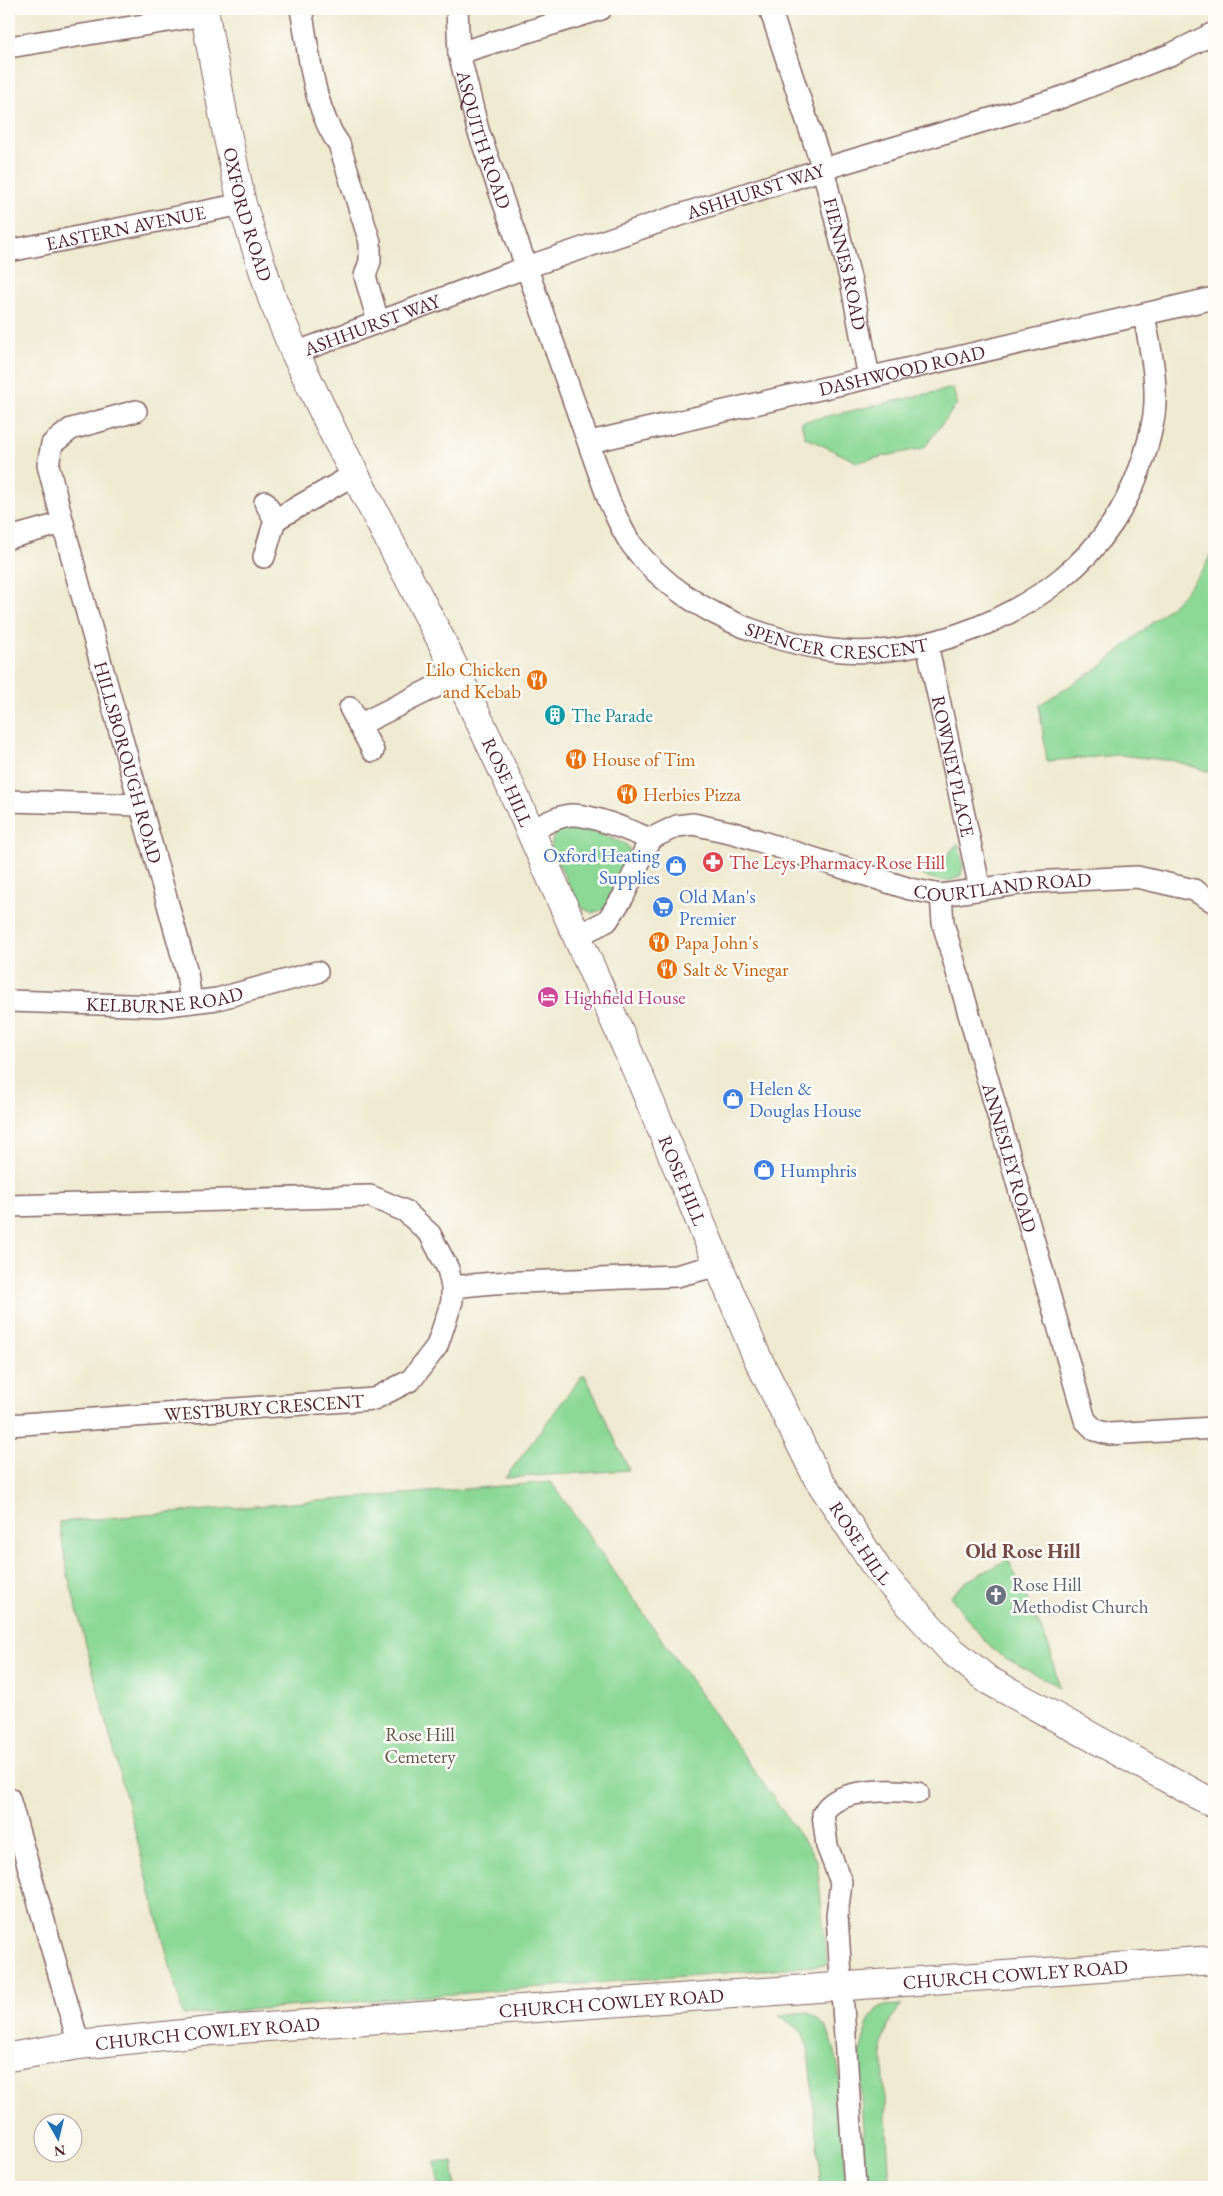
<svg xmlns="http://www.w3.org/2000/svg" width="1223" height="2196" font-family="'EB Garamond',serif">
	<rect width="100%" height="100%" fill="#fdfcf7"/>
	<filter id="ink" filterUnits="userSpaceOnUse"><feTurbulence type="fractalNoise" baseFrequency=".02" numOctaves="2"/><feDisplacementMap in="SourceGraphic" scale="10" xChannelSelector="R" yChannelSelector="G"/><feConvolveMatrix kernelMatrix="1 2 1 2 8 2 1 2 1" color-interpolation-filters="sRGB"/></filter>
	<filter id="wash" filterUnits="userSpaceOnUse"><feTurbulence type="fractalNoise" baseFrequency=".0096" numOctaves="4" result="noise"/><feDisplacementMap in="SourceGraphic" scale="20" xChannelSelector="R" yChannelSelector="G"/><feGaussianBlur stdDeviation="1.12" result="paint"/><feColorMatrix in="noise" values="0 0 0 0 0 0 0 0 0 0 0 0 0 0 0 0 0 1.4 0 .05"/><feComposite in="paint" operator="in"/></filter>
	<g filter="url(#wash)">
		<rect width="100%" height="100%" fill="#efe9cf"/>
		<path fill="#8bd896" stroke="#6a7c60" d="M953,388L957,404L924,448L857,462L805,437L801,422Z
			M1214,546V773L1174,761L1119,755L1047,761L1039,705L1100,667L1176,602L1204,569Z
			M570,823L626,844L630,850L612,901L602,910L592,913L579,906L551,848C552,834 558,829 570,823Z
			M958,843L963,865L961,875C947,886 935,879 919,874L938,865Z
			M585,1375L629,1470L505,1478L581,1377Z
			M551,1482L817,1860L827,1965L183,2015L68,1576L59,1522Z
			M1008,1559L1049,1646L1059,1687L1000,1655L984,1640L950,1596L967,1581Z
			M902,2005L890,2020L882,2044L890,2187H866L859,2057L868,2022L876,2010L882,2006Z
			M808,2012C815,2017 823,2022 827,2030C845,2061 843,2149 846,2187H821L808,2048L802,2032L779,2015Z
			M435,2162H453L456,2187H439Z"/>
	</g>
	<g filter="url(#ink)">
		<g fill="none" stroke-linecap="round" stroke-linejoin="round">
			<g stroke="#846664" stroke-width="24">
				<g id="minor">
					<path d="M301,9C309,51 313,109 339,144L370,242V261L365,276L378,321"/>
					<path id="s1" d="M457,9L459,53L478,130L609,501C616,515 622,532 632,545C660,583 703,611 747,628C778,639 811,649 843,651C939,658 1058,605 1112,524C1131,495 1145,460 1152,426C1160,391 1151,350 1144,316"/>
					<path id="s2" d="M770,9L823,169L852,286L869,378"/>
					<path d="M9,47L205,15"/>
					<path d="M459,53L601,9"/>
					<path id="s3" d="M9,251L242,204"/>
					<path id="s4" d="M295,353L527,267L674,217L823,169L1057,99L1172,54L1214,33"/>
					<path id="s5" d="M136,411L71,429L52,444L48,465L77,577L187,973L191,1002"/>
					<path id="s6" d="M590,442L1214,298"/>
					<path d="M275,520L355,474"/>
					<path d="M9,538L63,523"/>
					<path d="M264,557L275,520L265,502"/>
					<path id="s7" d="M927,644L980,889"/>
					<path d="M350,708L373,751"/>
					<path d="M359,725L457,676"/>
					<path d="M9,801L139,805"/>
					<path d="M531,830C543,825 557,816 571,815C591,814 631,831 650,839L623,897L607,921L577,936"/>
					<path id="s8" d="M650,839L677,826L693,824L734,833L910,889L941,895L1032,882L1137,877L1194,890L1214,902"/>
					<path id="s9" d="M941,895L943,923L1085,1420L1095,1430L1109,1434L1214,1428"/>
					<path id="s10" d="M9,1001L159,1006L217,999L317,972"/>
					<path d="M9,1206L370,1196L405,1211L430,1234L448,1269L452,1287V1301L437,1346L411,1380L374,1399L9,1425"/>
					<path d="M452,1287L493,1283L676,1276L719,1265"/>
					<path d="M9,1798L79,2045"/>
					<path d="M855,2187L837,1916L841,1882L827,1846L823,1814C825,1811 827,1807 830,1805C847,1789 896,1789 918,1793"/>
				</g>
			</g>
			<g stroke="#846664" stroke-width="30">
				<g id="major">
					<path id="s11" d="M204,9L224,119L242,204L272,298L295,353L335,436L441,640L508,781L640,1078L757,1357L817,1477L878,1570L952,1651L988,1680L1214,1804"/>
					<path id="s12" d="M9,2057L79,2045L211,2031L1214,1960"/>
				</g>
			</g>
			<use href="#minor" stroke="#fff" stroke-width="21"/>
			<use href="#major" stroke="#fff" stroke-width="28"/>
		</g>
	</g>
	<defs>
		<g id="restaurant-disc" transform="scale(1.125)"><circle r="9.5" fill="#e8710a" stroke="#fdfcf7"/><path d="M-5-6h1v4h1v-4h1v4h1v-4h1v5L-1.5 .5V6h-2V.5L-5-1ZM5-6V6H3V1.5H1.5Q1.5-4 5-6Z" fill="#fff"/></g>
		<g id="building-disc" transform="scale(1.125)"><circle r="9.5" fill="#0f9aa8" stroke="#fdfcf7"/><path d="M-4-6H4V6H1V3H-1V6H-4ZM-2.5-4.3h1.7v1.8h-1.7ZM.8-4.3h1.7v1.8H.8ZM-2.5-1h1.7V.8h-1.7ZM.8-1h1.7V.8H.8Z" fill="#fff"/></g>
		<g id="pharmacy-disc" transform="scale(1.125)"><circle r="9.5" fill="#e0444e" stroke="#fdfcf7"/><path d="M-2-6h4v4h4v4h-4v4h-4v-4h-4v-4h4Z" fill="#fff"/></g>
		<g id="shop-disc" transform="scale(1.125)"><circle r="9.5" fill="#3f7fe0" stroke="#fdfcf7"/><path d="M-5-2.5h2.3a2.7 3.5 0 0 1 5.4 0H5L5.5 6h-11ZM-1.5-2.5h3a1.5 2.3 0 0 0-3 0Z" fill="#fff"/></g>
		<g id="supermarket-disc" transform="scale(1.125)"><circle r="9.5" fill="#3f7fe0" stroke="#fdfcf7"/><path d="M-6-5.5h2.5l.6 2H6L4.5 2H-2.5L-4.4-4H-6ZM-1.5 3.2a1.3 1.3 0 1 0 .1 0ZM3 3.2a1.3 1.3 0 1 0 .1 0Z" fill="#fff"/></g>
		<g id="hotel-disc" transform="scale(1.125)"><circle r="9.5" fill="#d1479c" stroke="#fdfcf7"/><path d="M-6-4.5h1.5V1H6V5H4.5V3h-9V5H-6ZM-4 0a1.8 1.8 0 1 1 3.6 0ZM.5 0V-2.5h3Q6-2.5 6 0Z" fill="#fff"/></g>
		<g id="church-disc" transform="scale(1.125)"><circle r="9.5" fill="#6b7280" stroke="#fdfcf7"/><path d="M-1.2-6h2.4v3.5h3.3v2.4h-3.3V6h-2.4V-.1h-3.3v-2.4h3.3Z" fill="#fff"/></g>
	</defs>
	<g fill-rule="evenodd">
		<use href="#restaurant-disc" x="537" y="680"/>
		<use href="#building-disc" x="555" y="715"/>
		<use href="#restaurant-disc" x="576" y="759"/>
		<use href="#restaurant-disc" x="627" y="794"/>
		<use href="#pharmacy-disc" x="713" y="862"/>
		<use href="#shop-disc" x="676" y="866"/>
		<use href="#supermarket-disc" x="663" y="907"/>
		<use href="#restaurant-disc" x="659" y="942"/>
		<use href="#restaurant-disc" x="667" y="969"/>
		<use href="#hotel-disc" x="548" y="997"/>
		<use href="#shop-disc" x="733" y="1099"/>
		<use href="#shop-disc" x="764" y="1170"/>
		<use href="#church-disc" x="996" y="1595"/>
	</g>
	<g text-anchor="middle" stroke-width="5" stroke-linejoin="round" paint-order="stroke">
		<g font-size="19" fill="#4a1f2b" stroke="#fdfcf7">
			<text dy="7" stroke="none"><textPath href="#s1" startOffset="134">ASQUITH ROAD</textPath></text>
			<text dy="7" stroke="none"><textPath href="#s4" startOffset="488">ASHHURST WAY</textPath></text>
			<text dy="7" stroke="none"><textPath href="#s11" startOffset="210">OXFORD ROAD</textPath></text>
			<text dy="7" stroke="none"><textPath href="#s3" startOffset="119">EASTERN AVENUE</textPath></text>
			<text dy="7" stroke="none"><textPath href="#s2" startOffset="266">FIENNES ROAD</textPath></text>
			<text dy="7" stroke="none"><textPath href="#s4" startOffset="82">ASHHURST WAY</textPath></text>
			<text dy="7" stroke="none"><textPath href="#s6" startOffset="320">DASHWOOD ROAD</textPath></text>
			<text dy="7" stroke="none"><textPath href="#s1" startOffset="802">SPENCER CRESCENT</textPath></text>
			<text dy="7" stroke="none"><textPath href="#s5" startOffset="421">HILLSBOROUGH ROAD</textPath></text>
			<text dy="7" stroke="none"><textPath href="#s7" startOffset="125">ROWNEY PLACE</textPath></text>
			<text dy="7" stroke="none"><textPath href="#s11" startOffset="836">ROSE HILL</textPath></text>
			<text dy="7" stroke="none"><textPath href="#s8" startOffset="366">COURTLAND ROAD</textPath></text>
			<text dy="7" stroke="none"><textPath href="#s10" startOffset="156">KELBURNE ROAD</textPath></text>
			<text dy="7" stroke="none"><textPath href="#s9" startOffset="272">ANNESLEY ROAD</textPath></text>
			<text dy="7" stroke="none"><textPath href="#s11" startOffset="1271">ROSE HILL</textPath></text>
			<text transform="translate(264 1407) rotate(-4)" y="7">WESTBURY CRESCENT</text>
			<text dy="7" stroke="none"><textPath href="#s11" startOffset="1676">ROSE HILL</textPath></text>
			<text dy="7" stroke="none"><textPath href="#s12" startOffset="1010">CHURCH COWLEY ROAD</textPath></text>
			<text dy="7" stroke="none"><textPath href="#s12" startOffset="605">CHURCH COWLEY ROAD</textPath></text>
			<text dy="7" stroke="none"><textPath href="#s12" startOffset="200">CHURCH COWLEY ROAD</textPath></text>
		</g>
		<g font-size="19" fill="#c56008" stroke="#fdfcf7" text-anchor="start">
			<text x="521" y="676" text-anchor="end">Lilo Chicken<tspan x="521" dy="22">and Kebab</tspan></text>
			<text x="592" y="766">House of Tim</text>
			<text x="643" y="801">Herbies Pizza</text>
			<text x="675" y="949">Papa John's</text>
			<text x="683" y="976">Salt &amp; Vinegar</text>
		</g>
		<g font-size="19" fill="#0d838f" stroke="#fdfcf7" text-anchor="start">
			<text x="571" y="722">The Parade</text>
		</g>
		<g font-size="19" fill="#366cbe" stroke="#fdfcf7" text-anchor="start">
			<text x="660" y="862" text-anchor="end">Oxford Heating<tspan x="660" dy="22">Supplies</tspan></text>
			<text x="679" y="903">Old Man's<tspan x="679" dy="22">Premier</tspan></text>
			<text x="749" y="1095">Helen &amp;<tspan x="749" dy="22">Douglas House</tspan></text>
			<text x="780" y="1177">Humphris</text>
		</g>
		<g font-size="19" fill="#be3a42" stroke="#fdfcf7" text-anchor="start">
			<text x="729" y="869">The Leys Pharmacy Rose Hill</text>
		</g>
		<g font-size="19" fill="#b23c85" stroke="#fdfcf7" text-anchor="start">
			<text x="564" y="1004">Highfield House</text>
		</g>
		<g font-size="19" fill="#5b616d" stroke="#fdfcf7" text-anchor="start">
			<text x="1012" y="1591">Rose Hill<tspan x="1012" dy="22">Methodist Church</tspan></text>
		</g>
		<g font-size="19" fill="#5e564b" stroke="#fdfcf7">
			<text x="420" y="1741">Rose Hill<tspan x="420" dy="22">Cemetery</tspan></text>
		</g>
		<g font-size="20" font-weight="bold" fill="#774a47" stroke="#fdfcf7">
			<text x="1023" y="1558">Old Rose Hill</text>
		</g>
	</g>
	<rect width="1223" height="2196" fill="none" stroke="#fdfcf7" stroke-width="30"/>
	<g transform="translate(58 2138) rotate(172)"><circle r="24" fill="#fdfcf7" stroke="#b5a4a5"/>
	<path d="M0-4L9 19L0 12L-9 19Z" fill="#1f6fb2"/>
	<text y="-8" font-size="14" font-weight="bold" text-anchor="middle" fill="#4a1f2b">N</text>
	</g>
</svg>
